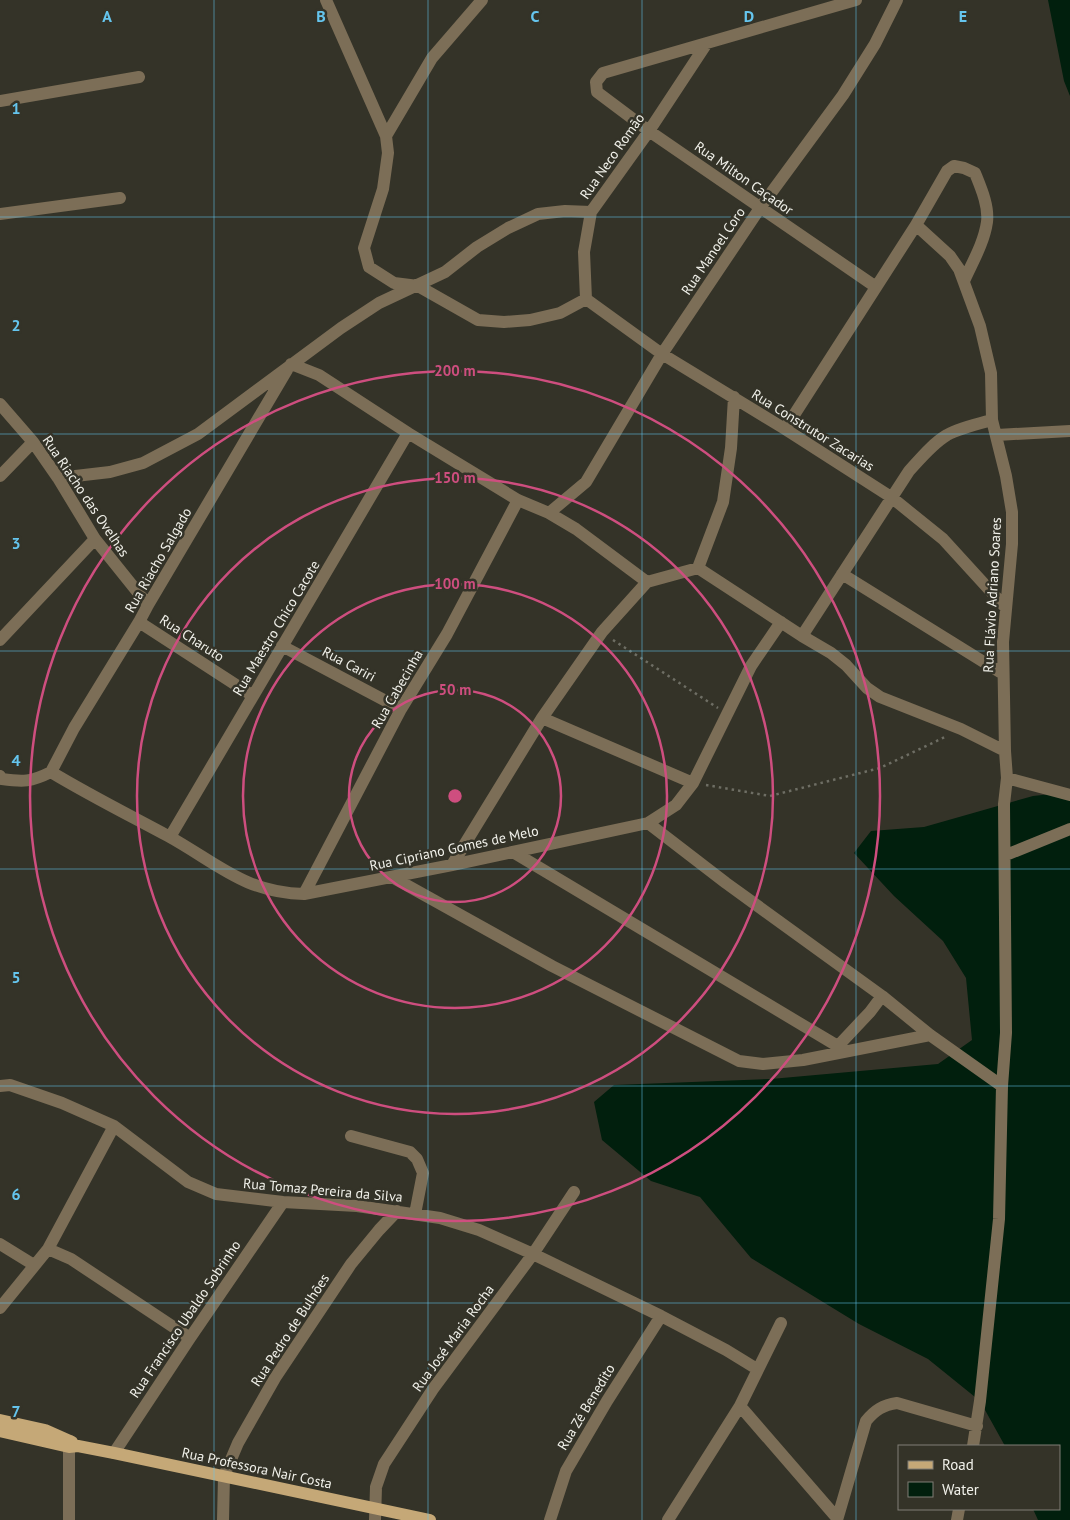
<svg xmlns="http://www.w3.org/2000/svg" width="1070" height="1520" font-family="'PT Sans',sans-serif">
	<rect width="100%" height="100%" fill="#343328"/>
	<path fill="#011f0d" d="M1048,0H1070V96L1064,81Z
		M1070,792V1520H1038L1033,1509H1059V1446H1005L980,1401L928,1359L859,1324L751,1258L700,1197L651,1181L602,1140L594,1102L614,1085L771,1079L938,1064L972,1040L966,978L943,941L894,896L854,853L871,831L924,827L1033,796Z"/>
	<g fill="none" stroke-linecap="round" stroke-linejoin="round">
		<path stroke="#6e6e64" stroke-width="2.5" stroke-dasharray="2.5 4" stroke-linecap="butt" d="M613,640L718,708
			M706,785L770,796L880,768L945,737"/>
		<path stroke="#7c6e57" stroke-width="12" d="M326,0L386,136L388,153L383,189L364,248L369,267L394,283L418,286L478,320L504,322L530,320L560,313L586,299L584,252L591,212L649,131L707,43
			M856,0L603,73L596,82L597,92L649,131L876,287
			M0,101L139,77
			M386,136L432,58L482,0
			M0,214L120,198
			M916,225L950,256L959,269L980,326L991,373L992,420L1006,476L1012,512V544L1003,642L1005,751L1007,778L1004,804L1006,1033L1002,1086L999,1219L980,1401L973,1446
			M586,299L662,354L785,429L891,497L943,539L1006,608
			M291,364L319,375L408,433L518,500L549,513L576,529L647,582
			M0,404L33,442L58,478L95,539L148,605
			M785,429L916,225L947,171L954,166L964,168L975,173C981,188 989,206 987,222C984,243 972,263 964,281
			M997,435L1070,431
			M0,476L33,442
			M58,478L110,472L143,463L198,434L341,328L379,303L445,272L477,247L508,228L538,214L565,211L591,212
			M549,513L586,482L662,354L760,208L843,95L875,44L897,0
			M698,568L723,502L731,448L734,397
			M842,574L1003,674
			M647,582L698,568L802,636L831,653L846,665L867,688L880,697L961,729L1005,751
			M139,622L253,696
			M802,636L909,471C920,459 932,444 947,435C960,428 977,424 992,420
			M0,640L95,539
			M282,646L401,709
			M542,718L693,783
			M51,772C89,795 129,815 168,836C217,863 245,893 304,894L452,865L648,823L676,805L693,783L751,666L781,622
			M51,772L74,728L139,622L148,605L287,370
			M0,776L2,779C23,782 31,782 51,772
			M1007,778L1070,795
			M648,823L726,883L882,996L930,1035L1002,1086
			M170,837L408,433
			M513,852L846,1051
			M1006,855L1070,829
			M452,865L542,718L602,632L647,582
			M392,877L552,966L739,1061L763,1064L803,1060L930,1035
			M304,894L401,709L447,634L518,500
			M838,1046L870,1012L882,996
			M0,1086L10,1085L62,1103L114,1126L188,1182L216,1194L283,1202L357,1206L440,1218L479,1230L533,1254L661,1316L726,1350L757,1369
			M351,1136L410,1152L417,1159L423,1173L415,1214
			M0,1244L34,1265
			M48,1249L71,1259L190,1338
			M0,1308L48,1249L114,1126
			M740,1406L837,1518
			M114,1453L190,1338L283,1202
			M69,1520V1447L70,1441
			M223,1520L224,1476L238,1443L275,1378L351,1264L379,1230L397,1211
			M375,1520L376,1487L384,1464L433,1389L533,1254L574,1192
			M550,1520L566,1471L607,1401L661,1316
			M668,1520L740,1406L781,1323
			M837,1520L866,1421C875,1410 883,1405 897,1403L977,1426
			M957,1520L959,1509"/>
		<path stroke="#c5a877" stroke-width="12" d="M0,1420L45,1430L72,1442
			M0,1431L69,1447L78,1446L114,1453L430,1520"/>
	</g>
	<path fill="none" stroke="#65c5ee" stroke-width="1" stroke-opacity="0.55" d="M214,0V1520M428,0V1520M642,0V1520M856,0V1520M0,217H1070M0,434H1070M0,651H1070M0,869H1070M0,1086H1070M0,1303H1070"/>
	<g fill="none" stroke="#ce4e7f" stroke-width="2.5">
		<circle cx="455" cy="796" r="106"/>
		<circle cx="455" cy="796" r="212"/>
		<circle cx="455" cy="796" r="318"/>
		<circle cx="455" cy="796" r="425"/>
	</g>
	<g text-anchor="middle" stroke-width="5" stroke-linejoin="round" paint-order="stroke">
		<g font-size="14" fill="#f1f1ea" stroke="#343328">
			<text transform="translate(612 156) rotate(-55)" y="5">Rua Neco Romão</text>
			<text transform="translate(744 178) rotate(35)" y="5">Rua Milton Caçador</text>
			<text transform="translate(713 251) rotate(-56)" y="5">Rua Manoel Coro</text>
			<text transform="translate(813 430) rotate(32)" y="5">Rua Construtor Zacarias</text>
			<text transform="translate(86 496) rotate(56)" y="5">Rua Riacho das Ovelhas</text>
			<text transform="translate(158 560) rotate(-60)" y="5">Rua Riacho Salgado</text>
			<text transform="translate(992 595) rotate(-87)" y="5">Rua Flávio Adriano Soares</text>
			<text transform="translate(276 628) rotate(-59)" y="5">Rua Maestro Chico Cacote</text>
			<text transform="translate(192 638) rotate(33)" y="5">Rua Charuto</text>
			<text transform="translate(349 664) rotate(28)" y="5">Rua Cariri</text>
			<text transform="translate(397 689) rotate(-60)" y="5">Rua Cabecinha</text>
			<text transform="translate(454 848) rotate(-12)" y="5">Rua Cipriano Gomes de Melo</text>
			<text transform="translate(323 1190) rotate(5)" y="5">Rua Tomaz Pereira da Silva</text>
			<text transform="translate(185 1319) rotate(-56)" y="5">Rua Francisco Ubaldo Sobrinho</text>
			<text transform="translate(290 1330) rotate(-57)" y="5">Rua Pedro de Bulhões</text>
			<text transform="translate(453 1338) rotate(-54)" y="5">Rua José Maria Rocha</text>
			<text transform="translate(586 1407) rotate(-59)" y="5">Rua Zé Benedito</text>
			<text transform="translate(257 1468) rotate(12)" y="5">Rua Professora Nair Costa</text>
		</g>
	</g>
	<g font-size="16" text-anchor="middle" font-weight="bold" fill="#65c5ee" stroke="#343328" stroke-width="5" stroke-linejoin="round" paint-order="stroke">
		<text x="107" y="22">A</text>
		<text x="321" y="22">B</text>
		<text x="535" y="22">C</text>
		<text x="749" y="22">D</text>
		<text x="963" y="22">E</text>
		<text x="16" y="114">1</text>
		<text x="16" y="331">2</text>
		<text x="16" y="549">3</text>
		<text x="16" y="766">4</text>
		<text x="16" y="983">5</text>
		<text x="16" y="1200">6</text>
		<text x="16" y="1417">7</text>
	</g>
	<circle cx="455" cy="796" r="8" fill="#ce4e7f" stroke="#343328" stroke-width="2.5"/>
	<g font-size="15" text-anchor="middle" font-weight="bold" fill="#ce4e7f" stroke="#343328" stroke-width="5" stroke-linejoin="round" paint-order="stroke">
		<text x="455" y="376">200 m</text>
		<text x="455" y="483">150 m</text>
		<text x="455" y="589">100 m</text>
		<text x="455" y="695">50 m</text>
	</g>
	<rect x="898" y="1445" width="162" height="65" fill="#343328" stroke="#807f76"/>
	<rect x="908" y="1461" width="25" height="8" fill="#c5a877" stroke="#807f76"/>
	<text x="942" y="1470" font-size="15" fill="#f1f1ea">Road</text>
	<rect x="908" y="1482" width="25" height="15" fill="#011f0d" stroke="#807f76"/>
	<text x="942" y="1495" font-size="15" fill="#f1f1ea">Water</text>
</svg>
